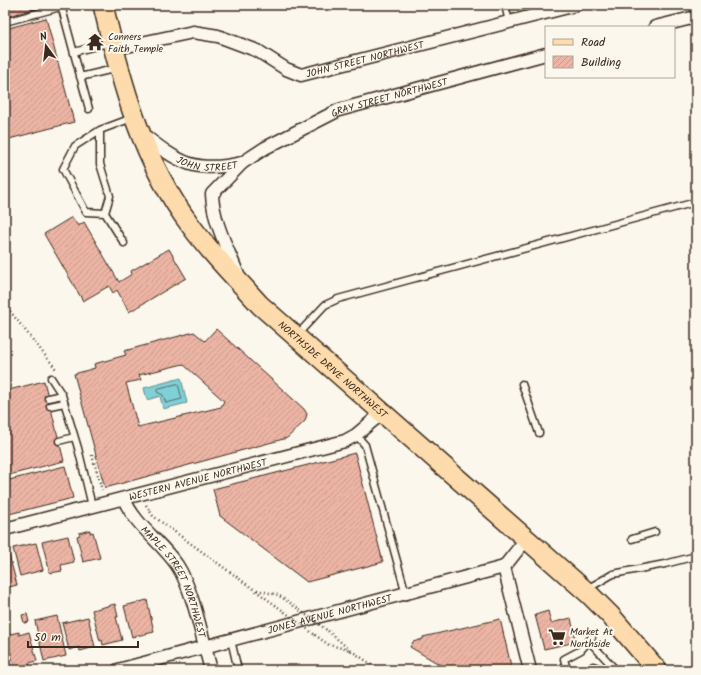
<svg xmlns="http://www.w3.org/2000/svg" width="701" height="675" font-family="Kalam,sans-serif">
	<defs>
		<pattern id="building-hatch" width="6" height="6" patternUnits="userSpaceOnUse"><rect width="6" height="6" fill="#ecb4a4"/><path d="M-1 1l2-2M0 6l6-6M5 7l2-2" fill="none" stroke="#cb9b8d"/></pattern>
	</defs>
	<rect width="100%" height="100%" fill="#fbf7ec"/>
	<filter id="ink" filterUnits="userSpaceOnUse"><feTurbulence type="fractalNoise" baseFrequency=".025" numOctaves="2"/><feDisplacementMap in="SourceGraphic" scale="8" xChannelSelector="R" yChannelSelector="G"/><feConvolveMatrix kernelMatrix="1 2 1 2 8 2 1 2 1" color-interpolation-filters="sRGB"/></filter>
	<g filter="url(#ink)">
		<path fill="#7fd0d7" stroke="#648e8d" d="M181,378L187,403L163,409L160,396L147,400L144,388Z"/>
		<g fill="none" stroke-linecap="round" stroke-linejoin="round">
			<path stroke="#566c68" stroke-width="1" d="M178,384L182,399L166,403L163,395L157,392V389Z"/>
		</g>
		<path fill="url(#building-hatch)" stroke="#3b2a1e" fill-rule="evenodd" d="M5,5H42V7L5,17Z
			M46,18L74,122L9,139L5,126V29Z
			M72,217L78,226L84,222L119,282L132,274L131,271L169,249L186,278L129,312L117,290L113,293L109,286L83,301L44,234Z
			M216,329L304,409L307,414L305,421L287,438L105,488L74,374L95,368L94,364L126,355L124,351L194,332L205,341ZM183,364L224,401L221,407L138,427L126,383L141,380L139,375Z
			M44,381L64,461L5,476V391Z
			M355,453L383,562L307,582L220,516L213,489Z
			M65,466L73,498L5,515V481Z
			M90,530V533L93,532L100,558L83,562L77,536L80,535L79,533Z
			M68,536L74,562L61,565L62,571L50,573L42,542Z
			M36,543L43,570L20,576L13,548Z
			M9,555L17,585L5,588V556Z
			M147,600L154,632L132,637L124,606Z
			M115,604L118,617H116L122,640L103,645L102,640L100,641L92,610Z
			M548,611L551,623L571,618L576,642L544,649L535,615Z
			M27,614L29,622L24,623L22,615Z
			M57,616L66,656L44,661L35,621Z
			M88,617L95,647L80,651L79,647L69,650L62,623Z
			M500,619L512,670H449L410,647L413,642L423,639V637Z
			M19,632V635L29,632L37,661L29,663L30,669L15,670L6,635Z
			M5,643L11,666V670H5Z"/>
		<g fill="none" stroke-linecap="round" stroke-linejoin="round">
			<g stroke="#3b2a1e" stroke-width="9">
				<path id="lane" d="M61,5L89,109
					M505,5L509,22
					M5,22L68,5
					M74,52L111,42
					M80,77L118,68
					M100,130V164L110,196L105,213L86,212L63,169L75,146L100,130L132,118
					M105,213L124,243
					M297,335L325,305L338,299L696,202
					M51,378L62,395L78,448L92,506
					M522,384L539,433
					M48,398L62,395
					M50,406L64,403
					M356,435L365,445L406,594
					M59,441L74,437
					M632,539L655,532
					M587,589L613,574L665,564L696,556
					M231,640L238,670
					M589,641L616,670
					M593,666L604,670
					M567,670L564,659L581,650L592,637"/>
			</g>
			<g stroke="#3b2a1e" stroke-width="15">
				<g id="street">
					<path d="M655,27L696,17"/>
					<path id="s1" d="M113,49L193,32L218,36L258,51L286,69L301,75L576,5"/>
					<path id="s2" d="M142,134C179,162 194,174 242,163"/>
					<path id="s3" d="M238,275C228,249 213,222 212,194L242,163L265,148L339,110L546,54"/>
					<path id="s4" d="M124,499C135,525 161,542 177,565C193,589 203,641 211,670"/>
					<path id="s5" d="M5,529L345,441L356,435L382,413"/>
					<path d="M504,567L530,670"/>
					<path id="s6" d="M118,670L504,567L527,538"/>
				</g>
			</g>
			<g stroke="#3b2a1e" stroke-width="22">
				<g id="primary">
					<path id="s7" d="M103,5C121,82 142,161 191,226C212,255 236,278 260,305L589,594L610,615L657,670"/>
				</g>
			</g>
			<path stroke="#3b2a1e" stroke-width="2.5" stroke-dasharray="1 3" stroke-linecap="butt" d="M5,305L56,369
				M92,455L102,490
				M146,505L153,516L278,607
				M257,590L278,595L290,603
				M328,631L350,650
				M315,635L329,645L350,650L380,670"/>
			<use href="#lane" stroke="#fbf7ec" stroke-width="6"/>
			<use href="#street" stroke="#fbf7ec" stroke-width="12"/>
			<use href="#primary" stroke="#fddbac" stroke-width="19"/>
			<path stroke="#3b2a1e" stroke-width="2.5" stroke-dasharray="1 3" stroke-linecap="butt" d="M290,603L328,631
				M278,607L315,635"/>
		</g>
	</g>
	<defs>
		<g id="temple-bare" transform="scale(1.38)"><path d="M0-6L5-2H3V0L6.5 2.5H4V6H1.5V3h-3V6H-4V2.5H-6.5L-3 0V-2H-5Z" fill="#3b2a1e" stroke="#fbf7ec" stroke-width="2.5" paint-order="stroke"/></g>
		<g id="supermarket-bare" transform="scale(1.38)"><path d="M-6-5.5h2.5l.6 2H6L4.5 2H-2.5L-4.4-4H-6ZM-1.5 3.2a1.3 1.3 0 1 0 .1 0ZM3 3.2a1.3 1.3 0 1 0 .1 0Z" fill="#3b2a1e" stroke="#fbf7ec" stroke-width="2.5" paint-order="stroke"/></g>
	</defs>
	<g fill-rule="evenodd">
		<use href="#temple-bare" x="95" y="42"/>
		<use href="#supermarket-bare" x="557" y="637"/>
	</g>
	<g text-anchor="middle" stroke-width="4" stroke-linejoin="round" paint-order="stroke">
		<g font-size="10" fill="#3b2a1e" stroke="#fbf7ec" text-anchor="start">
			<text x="108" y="40">Conners<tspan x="108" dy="12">Faith Temple</tspan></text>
			<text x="570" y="635">Market At<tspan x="570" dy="12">Northside</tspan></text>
		</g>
		<g font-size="10" fill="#3b2a1e" stroke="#fbf7ec">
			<text dy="4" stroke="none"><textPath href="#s1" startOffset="265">JOHN STREET NORTHWEST</textPath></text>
			<text dy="4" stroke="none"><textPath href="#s3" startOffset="291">GRAY STREET NORTHWEST</textPath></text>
			<text dy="4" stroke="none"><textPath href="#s2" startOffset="74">JOHN STREET</textPath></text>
			<text dy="4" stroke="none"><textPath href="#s7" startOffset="442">NORTHSIDE DRIVE NORTHWEST</textPath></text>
			<text dy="4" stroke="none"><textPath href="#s5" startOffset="199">WESTERN AVENUE NORTHWEST</textPath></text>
			<text dy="4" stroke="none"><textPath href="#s4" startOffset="98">MAPLE STREET NORTHWEST</textPath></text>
			<text dy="4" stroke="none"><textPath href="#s6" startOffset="219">JONES AVENUE NORTHWEST</textPath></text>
		</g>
	</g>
	<rect width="701" height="675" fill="none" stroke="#fbf7ec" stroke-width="20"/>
	<rect x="10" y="10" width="681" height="655" fill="none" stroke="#3b2a1e" stroke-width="1.5" filter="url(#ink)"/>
	<rect x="545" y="26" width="130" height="52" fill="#fbf7ec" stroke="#aea59a"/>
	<rect x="553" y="39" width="20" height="6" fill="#fddbac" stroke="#aea59a"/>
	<text x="581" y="46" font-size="12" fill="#3b2a1e">Road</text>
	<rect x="553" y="56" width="20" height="12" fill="url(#building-hatch)" stroke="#aea59a"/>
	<text x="581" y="66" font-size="12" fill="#3b2a1e">Building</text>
	<g transform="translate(46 46) rotate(345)" stroke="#fbf7ec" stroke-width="3" paint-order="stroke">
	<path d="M0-3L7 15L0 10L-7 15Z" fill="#3b2a1e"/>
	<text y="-6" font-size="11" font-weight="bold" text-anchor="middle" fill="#3b2a1e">N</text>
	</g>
	<path d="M28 641v6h110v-6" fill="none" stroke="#3b2a1e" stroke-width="2"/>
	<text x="34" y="641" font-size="12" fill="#3b2a1e" stroke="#fbf7ec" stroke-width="3" paint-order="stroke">50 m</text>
</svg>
